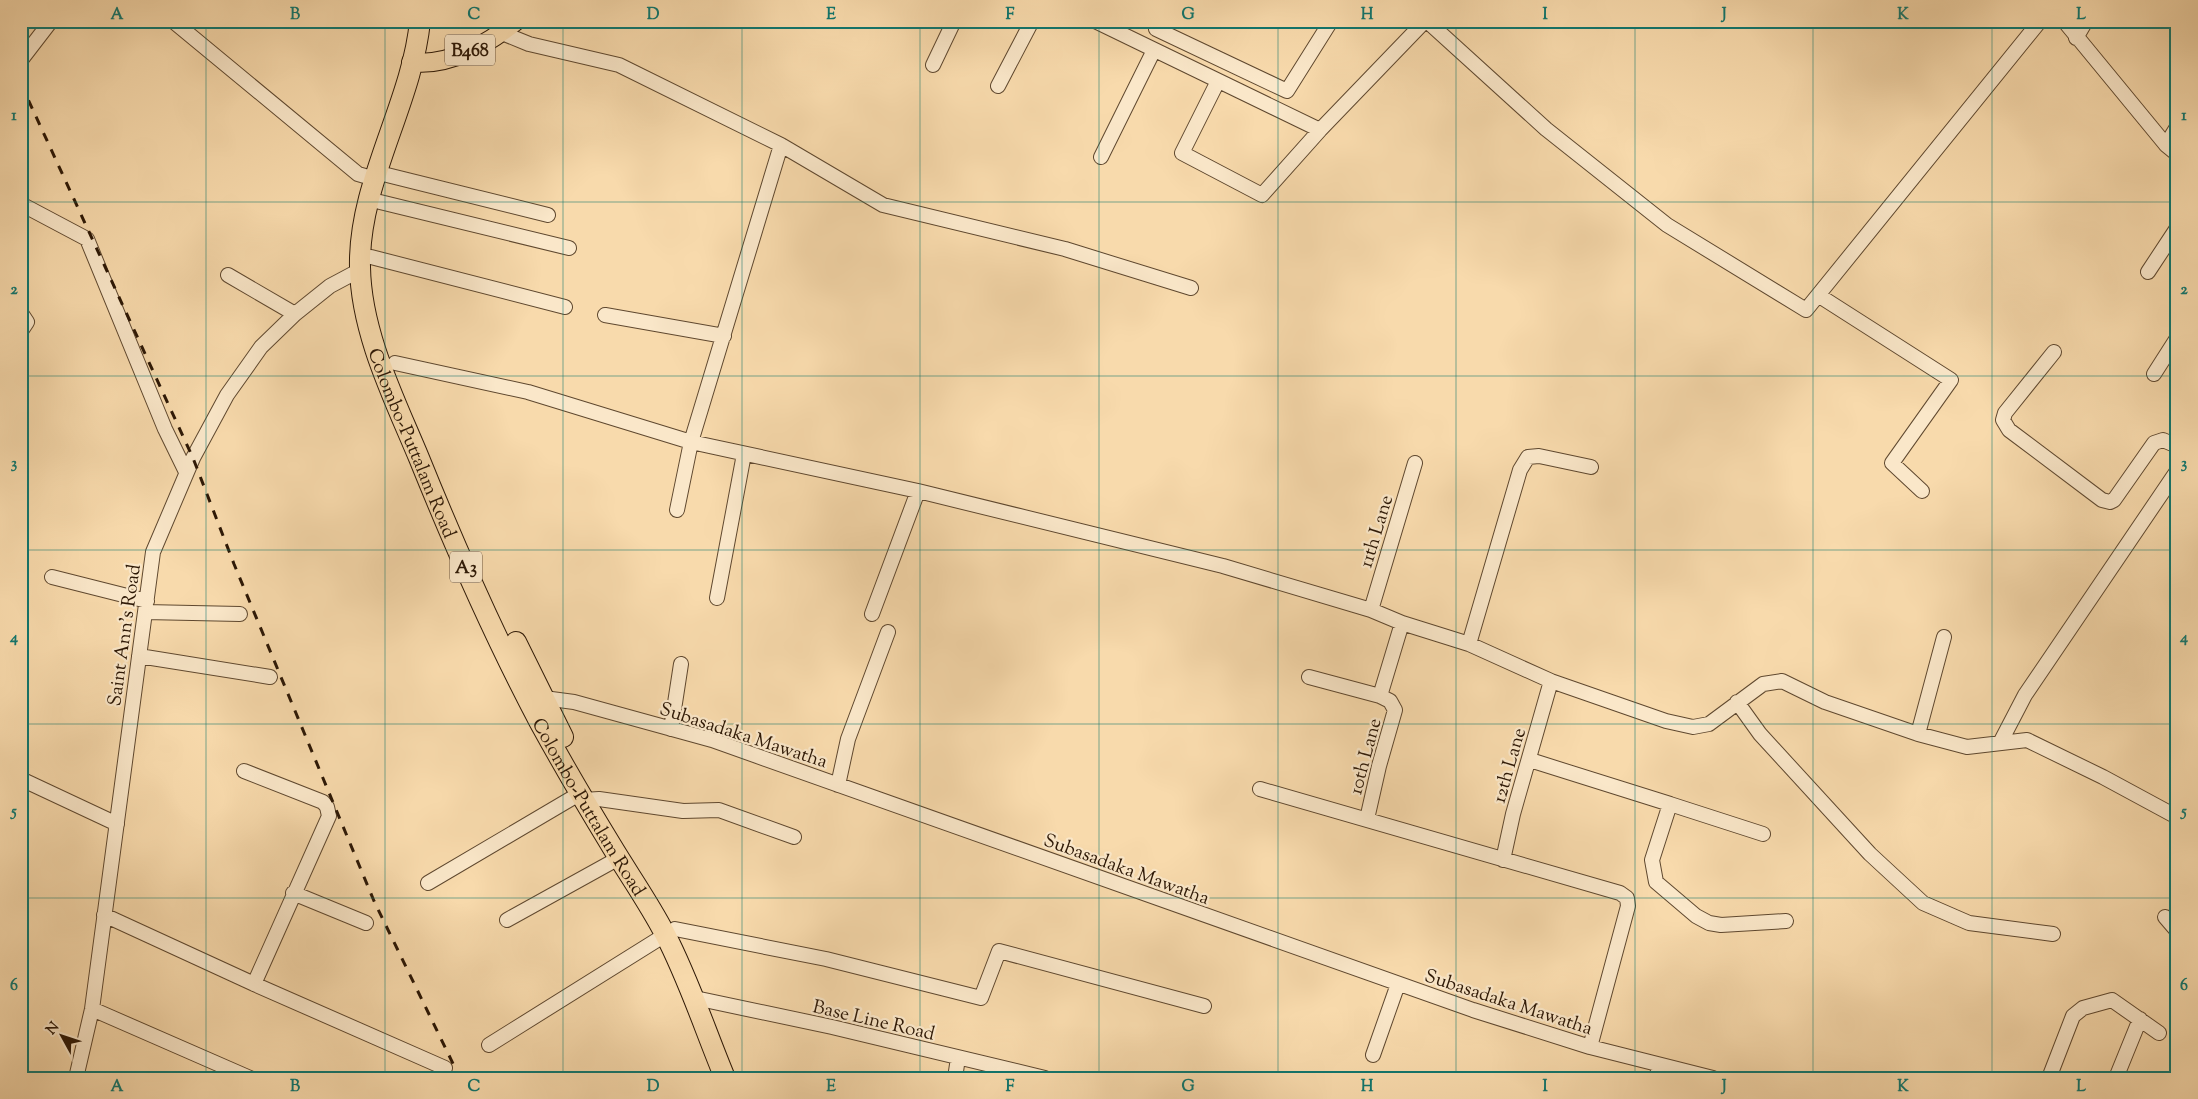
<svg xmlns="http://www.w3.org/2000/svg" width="2198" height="1099" font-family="'Sorts Mill Goudy',serif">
	<rect width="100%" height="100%" fill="#f8daac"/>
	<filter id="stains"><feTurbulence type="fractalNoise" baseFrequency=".004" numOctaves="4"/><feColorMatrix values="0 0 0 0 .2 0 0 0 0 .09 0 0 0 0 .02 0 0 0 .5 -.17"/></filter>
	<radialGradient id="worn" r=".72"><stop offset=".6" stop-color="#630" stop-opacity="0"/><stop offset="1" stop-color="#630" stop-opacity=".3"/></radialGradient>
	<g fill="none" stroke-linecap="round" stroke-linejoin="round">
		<g stroke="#5f482f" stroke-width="16">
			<path id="minor" d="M173,21L358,174L375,179
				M1095,21L1320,130L1425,21
				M1427,21L1546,129L1667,225L1806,310L2040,21
				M2064,21L2166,145L2177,154
				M1156,29L1287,91L1331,21
				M502,33L529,44L619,65L781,145L883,205L1065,249L1191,288
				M2076,38L2086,21
				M21,60L51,21
				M933,65L954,21
				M1218,81L1182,153L1262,195L1320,130
				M998,86L1032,21
				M2166,145L2177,127
				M1101,157L1154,50
				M387,175L548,215
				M380,202L569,248
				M21,204L87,239L165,429L186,472
				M371,257L565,307
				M2148,272L2177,228
				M228,275L295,314
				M1818,295L1951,380L1892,463L1922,491
				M21,313L27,322L21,331
				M605,315L724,336
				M2054,352L2005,413L2003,420L2009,430L2102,500L2110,502L2114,500L2154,443L2163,440L2177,446
				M395,363L528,392L691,442L918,491L1223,566L1371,610L1402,623L1469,644L1551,681L1666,721L1693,727L1709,724L1763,684L1782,681L1825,702L1918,734L1967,747L2027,740L2103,777L2177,817
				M2154,374L2177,338
				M677,510L691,442L781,145
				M52,577L147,601
				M717,598L744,454
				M1371,610L1415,463
				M145,612L240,614
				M872,614L918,491
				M1469,644L1520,470L1528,457L1539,456L1591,467
				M139,656L270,677
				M1309,677L1380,696
				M537,699L544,698L574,702L712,740L1473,1010L1590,1047L1713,1078
				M1737,702L1760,734L1870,854L1923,903L1969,923L2053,934
				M671,729L681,664
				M1918,734L1944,637
				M2000,743L2025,695L2177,471
				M1530,760L1670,804L1652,860L1656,882L1696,916L1709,923L1721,925L1786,921
				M244,771L323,802L327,807L329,816L254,984
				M21,779L117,824
				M838,785L848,739L888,632
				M1260,789L1620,893L1627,898L1628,906L1590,1047
				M583,800L599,799L683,811L719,810L794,837
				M1670,804L1763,834
				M1367,819L1379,766L1395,710L1390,701L1380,696L1402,623
				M1503,860L1513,814L1551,681
				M428,883L579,794
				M293,893L366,923
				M104,915L254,984L445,1068
				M2165,917L2177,931
				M507,920L619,858
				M675,929L826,959L981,998L999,951L1204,1006
				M695,998L832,1027L1045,1078
				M92,1009L250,1078
				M489,1045L665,935
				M1373,1055L1398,984
				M76,1078L92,1009L153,552L193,458L227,395L261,347L295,314L330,286L360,270
				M955,1078L958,1058
				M1656,1078L1660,1065
				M2049,1078L2073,1016L2083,1008L2112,1000L2159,1033
				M2116,1078L2140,1019"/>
		</g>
		<g stroke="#2c1705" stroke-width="20">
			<path id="major" d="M411,62C449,67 488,44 516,21"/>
		</g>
		<g stroke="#2c1705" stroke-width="22">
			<g id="highway">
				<path id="s1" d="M420,21C412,104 358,183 360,267C361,333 394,398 419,458C455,547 494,636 539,721C562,763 586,804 611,845C629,875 649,903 665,934C689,980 705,1030 725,1078"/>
				<path d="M516,642L563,737"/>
			</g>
		</g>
		<use href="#minor" stroke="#fae7c9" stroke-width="14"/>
		<use href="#major" stroke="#f8daac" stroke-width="18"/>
		<use href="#highway" stroke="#f8daac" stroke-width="20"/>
		<path stroke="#2c1705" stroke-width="3" stroke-dasharray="9 9" stroke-linecap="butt" d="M21,84L193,458L234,564L374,901L460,1078"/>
	</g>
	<path fill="none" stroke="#0f766e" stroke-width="1" stroke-opacity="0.55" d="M206,21V1078M385,21V1078M563,21V1078M742,21V1078M920,21V1078M1099,21V1078M1278,21V1078M1456,21V1078M1635,21V1078M1813,21V1078M1992,21V1078M21,202H2177M21,376H2177M21,550H2177M21,724H2177M21,898H2177"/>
	<g text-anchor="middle" stroke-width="4.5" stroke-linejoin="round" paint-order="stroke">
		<g fill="#fae7c9" stroke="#6a5540" stroke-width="1">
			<rect x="445" y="34.5" width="50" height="31" rx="4"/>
			<rect x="450" y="551.5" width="32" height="31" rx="4"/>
		</g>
		<g font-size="18" font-weight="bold" fill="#2c1705">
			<text x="470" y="56">B468</text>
			<text x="466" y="573">A3</text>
		</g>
		<g font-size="19" fill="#2c1705" stroke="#fae7c9">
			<text dy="7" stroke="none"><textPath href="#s1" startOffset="439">Colombo-Puttalam Road</textPath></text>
			<text transform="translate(1375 531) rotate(-73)" y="7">11th Lane</text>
			<text transform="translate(123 635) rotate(-82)" y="7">Saint Ann's Road</text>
			<text transform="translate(744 734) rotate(18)" y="7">Subasadaka Mawatha</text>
			<text transform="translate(1364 756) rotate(-75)" y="7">10th Lane</text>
			<text transform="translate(1508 765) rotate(-74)" y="7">12th Lane</text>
			<text dy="7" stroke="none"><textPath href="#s1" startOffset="844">Colombo-Puttalam Road</textPath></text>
			<text transform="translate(1127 868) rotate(20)" y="7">Subasadaka Mawatha</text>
			<text transform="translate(1509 1001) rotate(18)" y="7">Subasadaka Mawatha</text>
			<text transform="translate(874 1019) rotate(13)" y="7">Base Line Road</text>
		</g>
	</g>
	<rect width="2198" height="1099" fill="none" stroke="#f8daac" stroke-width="55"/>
	<g transform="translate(62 1036) rotate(310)" stroke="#fae7c9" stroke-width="4" paint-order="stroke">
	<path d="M0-4L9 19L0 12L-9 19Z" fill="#2c1705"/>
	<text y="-8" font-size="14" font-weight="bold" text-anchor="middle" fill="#2c1705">N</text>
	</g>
	<rect x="28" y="28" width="2142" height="1044" fill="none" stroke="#0f766e" stroke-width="2"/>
	<g font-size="16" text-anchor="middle" font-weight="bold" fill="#0f766e">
		<text x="117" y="19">A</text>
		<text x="295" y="19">B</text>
		<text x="474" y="19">C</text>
		<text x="653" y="19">D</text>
		<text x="831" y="19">E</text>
		<text x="1010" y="19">F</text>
		<text x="1188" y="19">G</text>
		<text x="1367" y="19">H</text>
		<text x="1545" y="19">I</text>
		<text x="1724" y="19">J</text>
		<text x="1903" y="19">K</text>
		<text x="2081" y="19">L</text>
		<text x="14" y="120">1</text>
		<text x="2184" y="120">1</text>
		<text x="14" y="294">2</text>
		<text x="2184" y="294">2</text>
		<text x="14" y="468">3</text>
		<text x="2184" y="468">3</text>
		<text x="14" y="642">4</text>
		<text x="2184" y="642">4</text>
		<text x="14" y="816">5</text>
		<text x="2184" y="816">5</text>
		<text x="14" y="990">6</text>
		<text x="2184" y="990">6</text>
		<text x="117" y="1091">A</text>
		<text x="295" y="1091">B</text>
		<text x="474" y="1091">C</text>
		<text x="653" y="1091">D</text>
		<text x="831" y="1091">E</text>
		<text x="1010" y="1091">F</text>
		<text x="1188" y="1091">G</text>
		<text x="1367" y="1091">H</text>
		<text x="1545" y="1091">I</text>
		<text x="1724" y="1091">J</text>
		<text x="1903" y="1091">K</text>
		<text x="2081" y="1091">L</text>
	</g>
	<rect width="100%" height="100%" filter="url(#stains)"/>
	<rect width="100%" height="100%" fill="url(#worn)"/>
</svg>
